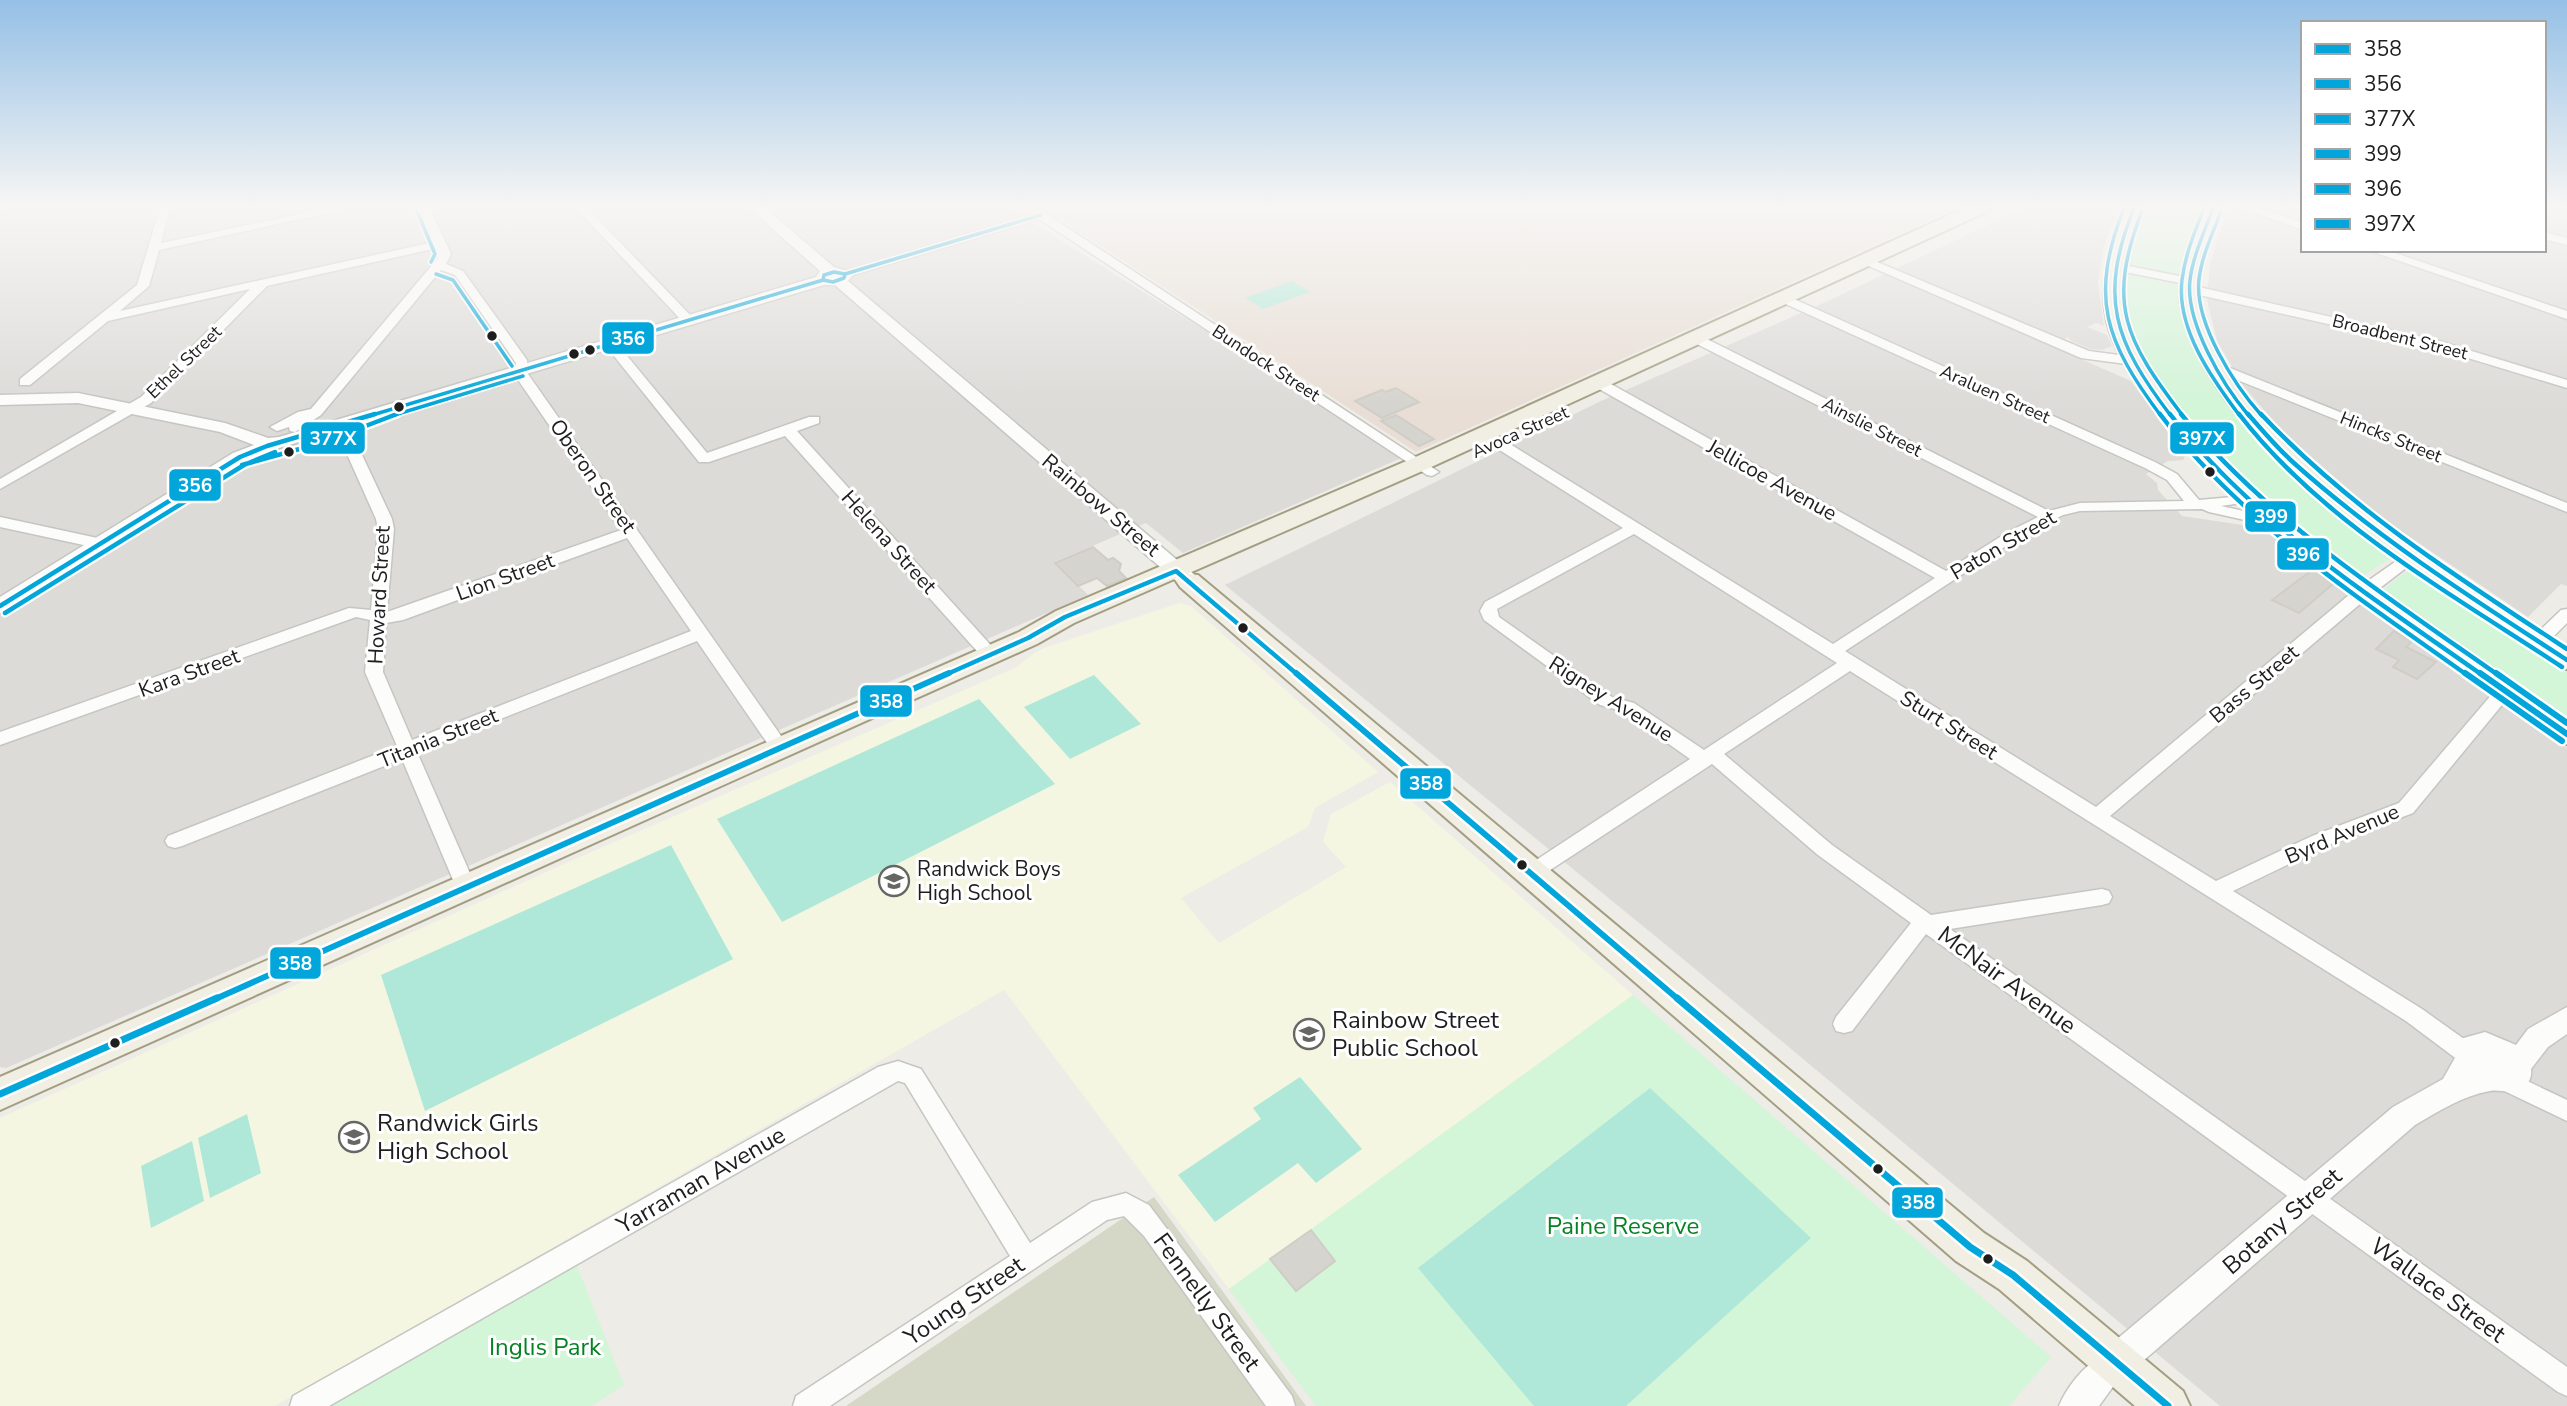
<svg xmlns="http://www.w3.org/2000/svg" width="2567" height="1406" font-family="'Nunito Sans',sans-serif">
	<rect width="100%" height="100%" fill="#edece6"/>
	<path fill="#dcdbd8" d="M0,208H1009L1406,456L1183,553L1146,523L1055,562L1088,595L6,1068L0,1067Z
		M2024,208H2120L2104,245L2098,283L2104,326L2096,323L2087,327L2107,335L2112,346L2102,350L2091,349L2071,341L2068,337L2051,346L2131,381L2185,456L2183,460L2168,461L2146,474L2157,483L2158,490L2182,516L2269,529L2336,582L2567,748V1406H2220L1671,949L1225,585L1601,401L1828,301Z
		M2228,208H2303V250H2544V208H2567V586L2561,584L2528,617L2382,518L2284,433L2244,387L2217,341L2207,300L2210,264Z"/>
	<path fill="#f4f6e1" d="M1179,603L1191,606L1378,772L1315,808L1308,827L1181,898L1219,943L1346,867L1323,842L1331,814L1390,782L1633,995L1229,1289L1004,990L275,1406H0V1118L566,863L1017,667L1034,653L1044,648Z"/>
	<path fill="#e8ded5" d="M1043,208H1957L1416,452Z"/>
	<path fill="#d5d7c7" d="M1154,1197L1306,1406H846Z"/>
	<path fill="#d3f5d8" d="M2140,208H2204L2184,278L2129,266L2123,253Z
		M2122,272L2184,285L2227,393L2251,430L2289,465L2397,554L2363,576L2348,572L2282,521L2200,442L2142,362L2126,324Z
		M2408,571L2431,574L2567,669V727L2377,594Z
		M1633,995L2051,1357L2009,1406H1316L1229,1289Z
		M575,1261L624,1385L591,1406H322Z"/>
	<path fill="#afe8d8" d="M1292,281L1310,292L1263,309L1245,298Z
		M1094,675L1141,724L1070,759L1024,707Z
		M979,699L1055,784L782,922L717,819Z
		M671,845L733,959L425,1111L381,975Z
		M1300,1077L1362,1149L1316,1183L1298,1163L1215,1222L1178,1175L1261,1119L1253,1108Z
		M1650,1088L1811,1238L1626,1406H1534L1418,1268Z
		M247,1114L261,1173L210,1198L198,1138Z
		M192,1141L204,1201L151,1228L141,1166Z"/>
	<path fill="#d6d4cf" stroke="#d0cdc7" stroke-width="2" d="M1396,388L1419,402L1382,418L1355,401L1382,390L1385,392Z
		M1396,415L1434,439L1419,446L1381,421Z
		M1093,547L1108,560L1113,558L1121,564L1119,571L1126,578L1107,586L1097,578L1078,586L1055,563Z
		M2315,568L2334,583L2299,613L2272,600Z
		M2394,631L2412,641L2406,647L2436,662L2417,679L2393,667L2399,660L2376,649Z
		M1311,1230L1335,1261L1296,1291L1270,1259Z"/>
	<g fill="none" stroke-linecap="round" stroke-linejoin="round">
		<g stroke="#c5c5c2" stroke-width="3">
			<path id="minor" d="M0,208H6L1,211Z
				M160,208H170L161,243L329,208H350L159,250L149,286L120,311L434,242L420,208H430L451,254L446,264L463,271L527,360L528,374L786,743L789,748L786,753H774L697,641L417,752L476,887L473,892L466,895L459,892L456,887L402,759L182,846L175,848L168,846L165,841L168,836L397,746L365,672L370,620L356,617L0,745V732L349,608L371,610L378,529L376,519L334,425L336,422H346L348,425L392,519L394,529L387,612L621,530L514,374L516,363L455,275L441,270L321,415L295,432L290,431L289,427L277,431L270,427L298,412L311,409L438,258L437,248L267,286L151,403L0,489V479L141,397L250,289L108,321L30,385H20V379L137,285ZM627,538L691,631L412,740L383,672L386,623L403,620Z
				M576,208H587L692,317V323H684Z
				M1025,208H1038L1045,213L1439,472L1432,476L1427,475L1039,219L849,276L839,274L1032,214Z
				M2242,208H2258L2303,223V230Z
				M2544,232L2567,238V245L2544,239Z
				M2368,250H2386L2567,311V319Z
				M1862,259H1870L2089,351L2134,357L2140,361L2134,365L2081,358L1862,263Z
				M2114,263L2194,279L2196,282L2190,285L2442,342L2567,380V388L2435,348L2186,292L2184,289L2190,285L2110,269V265Z
				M1783,294L2155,462L2177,474L2199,500L2255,495L2257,498L2255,501L2221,506L2281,519L2284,522L2276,527L2209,512L2202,509L2080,511L2063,515L2018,538L1845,651L2096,807L2355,590L2409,552H2419L2422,555L2419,558L2367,598L2110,816L2216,881L2312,836L2399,803L2499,686H2511L2514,690L2511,694L2413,813L2326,846L2233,891L2422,1009L2478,1049L2481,1056L2478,1063L2470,1066L2462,1063L2406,1021L1850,671L1724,754L1832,845L1931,915L2102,889L2109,891L2112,897L2109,903L2102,905L1950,929L2567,1367V1396L2558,1392L1926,934L1852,1031L1844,1033L1836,1031L1833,1024L1836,1017L1911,923L1818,855L1712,764L1538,878L1531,881L1524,878L1521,873L1524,868L1690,759L1622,711L1600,705L1484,620L1480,611L1485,602L1623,528L1479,437V431H1489L1833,644L1935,578L1592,385V379H1602L1946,571L2008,532L2038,517L1691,341V335H1699L2049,511L2080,503L2184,501L2167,480L2145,468L1779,301L1777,298ZM1634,534L1826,656L1837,663L1704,750L1634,703L1612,697L1499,617L1497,609Z
				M610,339L614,340L707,453L809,417H819V423L797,431L996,651L998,655L996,659H984L785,436L709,462H699L606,346V340Z
				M2215,362L2567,503V512L2210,369V363Z
				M0,517L102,539L110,544L102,549L0,527Z
				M2567,609V623L2545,645H2533L2531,641L2533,637L2561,610Z
				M898,1061L921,1069L1030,1243L1092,1202L1126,1193L1149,1205L1292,1396L1295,1406H1266L1144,1236L1124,1216L1107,1220L830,1406H793L796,1396L1010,1256L905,1083L898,1081L329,1406H290L293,1396L878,1067Z
				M2504,1070L2567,1100V1121L2496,1087L2493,1080L2496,1073Z"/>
		</g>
		<g stroke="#c5c5c2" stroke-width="3">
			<path id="tertiary" d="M749,208H765L834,267L850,272L853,275L848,281L1196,576L1199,581L1196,586H1182L835,285H824L279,448L247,461L7,611L0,613V597L233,453L254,445L220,432L78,403L0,405V395L78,393L225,423L268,438L279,437L816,277L820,271Z
				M2567,1007V1034L2548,1047L2531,1069C2532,1077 2529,1084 2522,1088C2510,1095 2502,1089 2490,1091C2462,1096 2439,1111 2415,1125L2128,1374L2120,1377L2099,1406H2059C2066,1389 2083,1365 2101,1358L2104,1350L2393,1107L2443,1079L2456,1056L2460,1039L2485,1032L2516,1045L2528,1029Z"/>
		</g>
		<g stroke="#a39d82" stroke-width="4">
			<path id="primary" d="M1965,208H1989L1986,212L1427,469L1187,574L1198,575L1984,1233L2027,1261L2183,1391L2190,1406H2135L1999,1289L1956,1261L1180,587L1176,581L1179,577L1074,623L1037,644L0,1110V1077L1019,632L1056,611L1411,459Z
				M2125,208H2143C2128,245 2117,282 2127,322C2134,349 2151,374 2168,396C2218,466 2286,519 2354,570C2424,622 2496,670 2567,720V744L2557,741C2484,689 2410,637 2338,583C2268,529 2200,473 2149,400C2132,376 2114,350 2107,321C2098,281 2110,244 2125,208Z
				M2204,208H2222C2212,238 2193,274 2201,306C2234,450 2450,570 2567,647V669L2557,666C2440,586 2211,453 2181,305C2175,273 2194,238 2204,208Z"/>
		</g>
		<use href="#minor" fill="#fcfcfb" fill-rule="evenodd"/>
		<use href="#tertiary" fill="#fcfcfb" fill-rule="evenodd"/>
		<use href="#primary" fill="#f1eee3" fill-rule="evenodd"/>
		<g stroke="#fff" stroke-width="9">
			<path id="bus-1-far2" d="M945,675L1028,638L1065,617L1176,571L1298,675"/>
		</g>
		<g stroke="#fff" stroke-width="11">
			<path id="bus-1-far1" d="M1296,673L1679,1000
				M213,1000L949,673"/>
		</g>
		<g stroke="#fff" stroke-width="12">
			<path id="bus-1" d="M1677,998L1970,1247L2013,1275L2168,1406
				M0,1094L217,998"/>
		</g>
		<g stroke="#fff" stroke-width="7">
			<path id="bus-2-far1" d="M823,280L824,275L834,272L845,274L1041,215
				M369,416L823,280L833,282L844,278L845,274"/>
		</g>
		<g stroke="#fff" stroke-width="9">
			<path id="bus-2" d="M0,606L240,457L267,446L375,414"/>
		</g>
		<g stroke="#fff" stroke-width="7">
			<path id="bus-3-far1" d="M417,211L435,254L431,262
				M436,274L453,280L512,366
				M391,416L523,376"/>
		</g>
		<g stroke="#fff" stroke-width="9">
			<path id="bus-3" d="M242,465L321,443L397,414
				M5,613L244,465L275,452"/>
		</g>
		<g stroke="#fff" stroke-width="7">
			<path id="bus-4-far2" d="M2134,208C2098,298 2114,341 2171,416
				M2213,208C2205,231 2193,255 2190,280C2185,322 2222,384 2249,416"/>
		</g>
		<g stroke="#fff" stroke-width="9">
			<path id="bus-4-far1" d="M2170,414C2252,521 2373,598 2482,675
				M2248,414C2263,431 2278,449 2295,464C2379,539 2473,599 2567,660"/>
		</g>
		<g stroke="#fff" stroke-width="11">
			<path id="bus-4" d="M2480,673L2567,734"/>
		</g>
		<g stroke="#fff" stroke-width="7">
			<path id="bus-5-far2" d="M2124,208C2089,298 2105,341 2161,416
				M2204,208C2195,231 2185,255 2182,280C2176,328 2212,379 2240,416"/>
		</g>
		<g stroke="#fff" stroke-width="9">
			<path id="bus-5-far1" d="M2160,414C2240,521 2359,598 2467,675
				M2239,414C2322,522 2450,593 2562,667"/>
		</g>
		<g stroke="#fff" stroke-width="11">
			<path id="bus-5" d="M2465,673L2562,741"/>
		</g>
		<g stroke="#fff" stroke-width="7">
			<path id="bus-6-far2" d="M2142,211C2106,304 2125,340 2183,416
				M2221,211C2213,233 2202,255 2199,279C2194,322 2234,385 2262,416"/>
		</g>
		<g stroke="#fff" stroke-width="9">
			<path id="bus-6-far1" d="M2181,414C2268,520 2387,597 2498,675
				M2261,414C2350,509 2458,578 2567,649"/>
		</g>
		<g stroke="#fff" stroke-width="11">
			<path id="bus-6" d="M2496,673L2567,723"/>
		</g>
		<use href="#bus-1-far2" stroke="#03a6da" stroke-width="4.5"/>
		<use href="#bus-1-far1" stroke="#03a6da" stroke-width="6"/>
		<use href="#bus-1" stroke="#03a6da" stroke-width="7"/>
		<use href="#bus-2-far1" stroke="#03a6da" stroke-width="3.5"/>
		<use href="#bus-2" stroke="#03a6da" stroke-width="4.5"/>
		<use href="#bus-3-far1" stroke="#03a6da" stroke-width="3.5"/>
		<use href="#bus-3" stroke="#03a6da" stroke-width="4.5"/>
		<use href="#bus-4-far2" stroke="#03a6da" stroke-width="3.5"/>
		<use href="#bus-4-far1" stroke="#03a6da" stroke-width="4.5"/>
		<use href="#bus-4" stroke="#03a6da" stroke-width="6"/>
		<use href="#bus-5-far2" stroke="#03a6da" stroke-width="3.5"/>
		<use href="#bus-5-far1" stroke="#03a6da" stroke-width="4.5"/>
		<use href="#bus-5" stroke="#03a6da" stroke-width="6"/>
		<use href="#bus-6-far2" stroke="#03a6da" stroke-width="3.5"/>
		<use href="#bus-6-far1" stroke="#03a6da" stroke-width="4.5"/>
		<use href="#bus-6" stroke="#03a6da" stroke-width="6"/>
	</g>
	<linearGradient id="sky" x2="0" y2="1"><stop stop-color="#95c0e6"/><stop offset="0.51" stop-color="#f7f6f4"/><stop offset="1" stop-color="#f7f6f4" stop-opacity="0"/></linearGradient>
	<rect width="2567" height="405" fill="url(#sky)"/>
	<defs>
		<g id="school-ring" transform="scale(1.575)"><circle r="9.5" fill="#fff" stroke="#666664" stroke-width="1.5"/><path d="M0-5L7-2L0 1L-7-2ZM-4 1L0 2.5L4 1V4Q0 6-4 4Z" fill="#666664"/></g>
	</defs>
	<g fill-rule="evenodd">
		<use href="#school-ring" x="894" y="881"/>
		<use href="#school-ring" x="1309" y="1034"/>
		<use href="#school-ring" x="354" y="1137"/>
	</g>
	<g fill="#1e1e1e" stroke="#fff" stroke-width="2.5">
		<circle cx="492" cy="336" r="6"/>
		<circle cx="590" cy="350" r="6"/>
		<circle cx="574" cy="354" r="6"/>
		<circle cx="399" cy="407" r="6"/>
		<circle cx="289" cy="452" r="6"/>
		<circle cx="2210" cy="472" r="6"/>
		<circle cx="1243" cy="628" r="6"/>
		<circle cx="1522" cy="865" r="6"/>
		<circle cx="115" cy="1043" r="6"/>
		<circle cx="1878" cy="1169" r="6"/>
		<circle cx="1988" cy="1259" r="6"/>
	</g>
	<g text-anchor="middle" stroke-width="6" stroke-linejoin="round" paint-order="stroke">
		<g font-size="18" fill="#1e1e1e" stroke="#fff">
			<text transform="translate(2400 337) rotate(14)" y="6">Broadbent Street</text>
			<text transform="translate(184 362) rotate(-44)" y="6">Ethel Street</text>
			<text transform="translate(1266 363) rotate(33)" y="6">Bundock Street</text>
			<text transform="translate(1995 394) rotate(24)" y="6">Araluen Street</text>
			<text transform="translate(1872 427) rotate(27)" y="6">Ainslie Street</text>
			<text transform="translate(1520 432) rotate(-24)" y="6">Avoca Street</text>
			<text transform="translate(2391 437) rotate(22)" y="6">Hincks Street</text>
		</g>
		<g font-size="21" fill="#1e1e1e" stroke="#fff">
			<text transform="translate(593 476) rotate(55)" y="7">Oberon Street</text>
			<text transform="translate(1772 480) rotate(29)" y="7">Jellicoe Avenue</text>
			<text transform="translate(1101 505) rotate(40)" y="7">Rainbow Street</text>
			<text transform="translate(889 542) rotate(48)" y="7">Helena Street</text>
			<text transform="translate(2003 545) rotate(-30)" y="7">Paton Street</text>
			<text transform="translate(505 577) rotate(-20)" y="7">Lion Street</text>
			<text transform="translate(379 595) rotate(-87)" y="7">Howard Street</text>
			<text transform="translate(189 673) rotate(-20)" y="7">Kara Street</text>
			<text transform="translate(2254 684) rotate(-40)" y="7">Bass Street</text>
			<text transform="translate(1611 699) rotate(32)" y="7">Rigney Avenue</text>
			<text transform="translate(1949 725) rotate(32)" y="7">Sturt Street</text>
			<text transform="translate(438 738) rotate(-22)" y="7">Titania Street</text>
			<text transform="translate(2342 834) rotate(-23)" y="7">Byrd Avenue</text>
		</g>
		<g font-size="21" fill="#1e1e1e" stroke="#fff" text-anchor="start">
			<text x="917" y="876">Randwick Boys<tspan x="917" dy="24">High School</tspan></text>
		</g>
		<g font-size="24" fill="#1e1e1e" stroke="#fff">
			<text transform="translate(2007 980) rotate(36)" y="8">McNair Avenue</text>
			<text transform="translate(701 1180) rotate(-30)" y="8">Yarraman Avenue</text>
			<text transform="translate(2282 1221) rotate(-41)" y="8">Botany Street</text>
			<text transform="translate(2438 1290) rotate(36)" y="8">Wallace Street</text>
			<text transform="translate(964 1301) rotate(-34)" y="8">Young Street</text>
			<text transform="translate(1207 1302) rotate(54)" y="8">Fennelly Street</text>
		</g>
		<g font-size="24" fill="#1e1e1e" stroke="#fff" text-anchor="start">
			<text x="1332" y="1028">Rainbow Street<tspan x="1332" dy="28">Public School</tspan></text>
			<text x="377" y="1131">Randwick Girls<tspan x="377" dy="28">High School</tspan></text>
		</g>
		<g font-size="24" fill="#058323" stroke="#fff">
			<text x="1623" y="1234">Paine Reserve</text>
			<text x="545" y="1355">Inglis Park</text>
		</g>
	</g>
	<g stroke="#fff" stroke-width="2.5">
		<rect x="601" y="321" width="54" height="34" rx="7" fill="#03a6da"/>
		<rect x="2169" y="421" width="66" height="34" rx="7" fill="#03a6da"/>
		<rect x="300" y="421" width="66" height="34" rx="7" fill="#03a6da"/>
		<rect x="168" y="468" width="54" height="34" rx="7" fill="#03a6da"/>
		<rect x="2244" y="500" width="53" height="33" rx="7" fill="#03a6da"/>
		<rect x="2276" y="537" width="54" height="34" rx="7" fill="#03a6da"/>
		<rect x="859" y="684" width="54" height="34" rx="7" fill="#03a6da"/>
		<rect x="1399" y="767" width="53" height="33" rx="7" fill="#03a6da"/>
		<rect x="269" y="946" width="53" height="34" rx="7" fill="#03a6da"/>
		<rect x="1891" y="1186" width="53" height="33" rx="7" fill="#03a6da"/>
	</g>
	<g font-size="19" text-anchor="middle" font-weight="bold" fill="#fff">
		<text x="628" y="345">356</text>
		<text x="2202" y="445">397X</text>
		<text x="333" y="445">377X</text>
		<text x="195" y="492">356</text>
		<text x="2271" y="523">399</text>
		<text x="2303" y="561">396</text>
		<text x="886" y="708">358</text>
		<text x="1426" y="790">358</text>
		<text x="295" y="970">358</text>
		<text x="1918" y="1209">358</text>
	</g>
	<rect x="2301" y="21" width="245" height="231" fill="#ffffff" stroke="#a5a5a5" stroke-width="2"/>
	<rect x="2315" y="44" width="35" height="10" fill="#03a6da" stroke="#a5a5a5" stroke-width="2"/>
	<text x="2364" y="56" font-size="21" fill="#1e1e1e">358</text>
	<rect x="2315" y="79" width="35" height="10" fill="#03a6da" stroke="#a5a5a5" stroke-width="2"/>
	<text x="2364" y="91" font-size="21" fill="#1e1e1e">356</text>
	<rect x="2315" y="114" width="35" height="10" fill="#03a6da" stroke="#a5a5a5" stroke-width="2"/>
	<text x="2364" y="126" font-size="21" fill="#1e1e1e">377X</text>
	<rect x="2315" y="149" width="35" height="10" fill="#03a6da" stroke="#a5a5a5" stroke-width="2"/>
	<text x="2364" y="161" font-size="21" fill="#1e1e1e">399</text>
	<rect x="2315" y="184" width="35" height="10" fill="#03a6da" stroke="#a5a5a5" stroke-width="2"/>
	<text x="2364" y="196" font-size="21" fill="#1e1e1e">396</text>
	<rect x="2315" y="219" width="35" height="10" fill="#03a6da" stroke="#a5a5a5" stroke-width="2"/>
	<text x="2364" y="231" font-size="21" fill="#1e1e1e">397X</text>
</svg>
